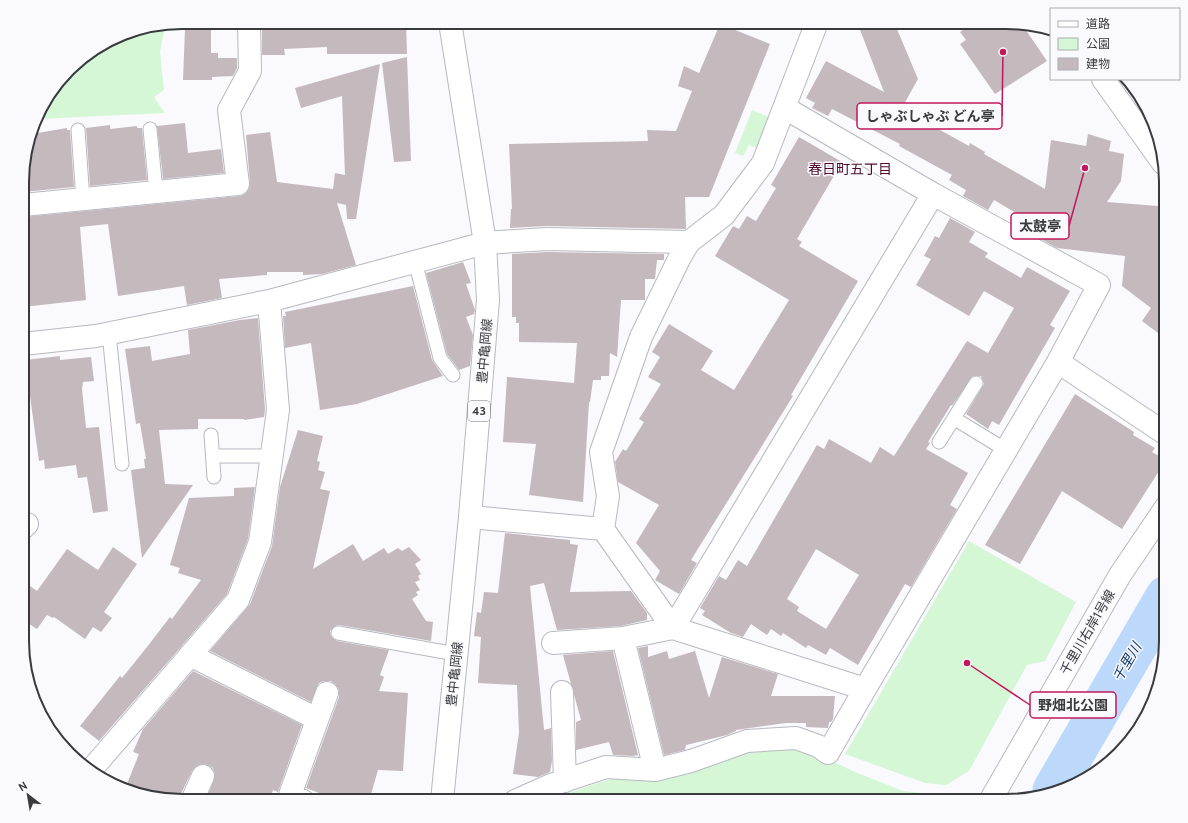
<svg xmlns="http://www.w3.org/2000/svg" width="1188" height="823" font-family="Cabin,'Noto Sans JP',sans-serif">
	<rect width="100%" height="100%" fill="#f9f9fe"/>
	<path fill="#d5f7d6" d="M165,25L160,52L164,90L154,97L165,113L36,119L39,111L76,62L121,34Z
		M752,110L771,118L759,149L749,145L743,156L735,153Z
		M969,541L1076,602L1045,661L1027,665L969,771L946,785L925,783L845,754Z
		M759,747L804,748L855,772L903,791L931,794L926,801H812L784,796L770,801H549C616,772 688,762 759,747Z"/>
	<g fill="none" stroke-linecap="round" stroke-linejoin="round">
		<path stroke="#bcd9fb" stroke-width="41" d="M1053,790L1166,596"/>
	</g>
	<path fill="#c4b9bc" fill-rule="evenodd" d="M262,22H406L407,54H327V47L284,49L285,55H262Z
		M857,22H894L918,79L903,106L932,122L931,125L969,146L970,143L985,152L984,154L1045,189L1051,140L1086,146L1088,134L1111,141L1109,151L1124,154L1121,181L1107,202L1158,206L1166,217V339L1142,321L1151,308L1122,286L1125,256L1057,248L1043,240L1048,232L994,200L988,210L963,196L966,190L949,180L952,175L899,146L900,144L832,109L828,116L812,108L815,103L806,98L826,61L884,92Z
		M974,22L1021,23L1047,61L995,94L960,44L966,40L960,32Z
		M720,24L770,44L709,197H685L686,229L547,226L510,228L511,209H512L509,144L648,141L647,130L676,131L692,91L678,86L684,66L699,73Z
		M185,29H211V53H218V58H237V68L233,76L212,77V80H183Z
		M407,57L411,161L394,162L382,63Z
		M380,64L356,219H347L346,205L337,203L356,265L322,274L303,275V272H267V275L219,279L222,298L187,305L184,286L118,296L108,224L80,227L86,300L23,307V275L27,274L23,247V217L240,196L245,194L249,189L250,183L246,135L270,132L277,182L333,189L335,173L345,175L342,96L301,108L295,88Z
		M185,123L188,153L221,149L224,173L163,179L157,126Z
		M110,125V129L137,126V128H142L147,180L90,186L86,128Z
		M67,128V130H70L74,187L23,192V161L32,134Z
		M799,137L842,162L797,239L802,242L799,246L858,281L791,395L793,396L691,560L697,563L679,594L655,580L660,571L636,543L659,505L618,482L615,462L623,449L626,451L644,422L639,419L661,384L648,377L660,357L652,352L669,324L713,351L701,370L734,390L789,300L715,256L733,226L739,229L747,216L756,221L776,188L771,185Z
		M950,218L975,232L969,242L988,253L985,257L1021,278L1027,267L1070,291L1050,325L1055,328L999,425L992,421L988,429L966,414L984,384L981,376H973L952,406L951,405L928,442L930,443L926,449L968,473L950,505L957,509L911,587L905,584L858,665L830,648L826,655L808,645L806,648L783,633L781,636L771,629L767,635L751,624L743,637L731,633L702,615L705,611L700,608L719,576L726,580L738,560L747,566L817,445L824,449L829,439L871,463L880,447L894,456L967,341L988,353L1014,308L984,291L969,316L916,285L931,259L924,256L935,236L939,238ZM816,549L859,575L826,629L797,611L799,607L787,599Z
		M547,252L664,254V260H657L655,279H645V300H621L617,357L610,353L609,376H601V380H593L590,402H589L583,502L529,495L536,444L503,442L507,377L574,383L577,343L519,342V323H516V317H512V254Z
		M463,262L471,283L466,284L475,310L474,314L466,317L473,335L470,366L459,370L447,354L426,273Z
		M413,286L432,360L443,376L357,404L320,410L311,343L285,348L283,316H286L285,312Z
		M258,318L265,410L264,417L244,420V419H198V429L159,430L165,484L193,485L142,558L131,470L145,468L144,459H146L140,423L136,424L125,349L150,346L152,361L190,354L188,330L240,320Z
		M60,356V360L91,357L94,381L83,382L82,389L86,428L99,427L108,511L93,513L87,477L78,478L76,465L45,469L44,460L39,461L25,360Z
		M1075,394L1134,432L1133,435L1155,448L1152,452L1166,460L1122,529L1062,491L1020,564L985,545Z
		M298,430L323,436L317,461L320,462L318,470L325,472L320,489L330,491L313,569L353,544L363,561L384,548L388,554L398,548L402,551L409,547L421,560L415,564L421,574L418,576L420,580L415,582L420,590L416,592L418,595L412,599L426,621L433,622L431,641L339,625L335,626L330,631L331,636L337,641L389,650L380,675L384,677L379,691L408,693L403,771L378,770L369,801H340L306,788L339,697V690L336,685L331,681H325L319,683L311,702L210,651L250,604L272,546L280,487Z
		M255,487L248,539L227,594L99,741L80,726L120,676L122,678L147,647L170,617L172,619L201,580L178,573L180,568L170,565L189,498L234,496V488Z
		M505,533L570,540V544L578,545L570,592L631,591L647,613V620L621,626L557,630L544,583L530,586L544,730L551,728L552,761L550,772L538,777L513,774L519,733L517,685L478,683L481,637L474,636L477,612L481,613L484,592L498,593Z
		M113,547L137,564L104,612L112,618L101,632L93,627L85,639L54,617L53,618L47,615L37,629L23,620V581L37,591L67,549L98,570Z
		M648,646V657L667,651L669,659L695,651L709,698L722,657L778,674L771,696H835L833,719L831,722H829L828,728L806,727V723H786L736,730V731L727,735L686,745L685,750L664,755L638,648Z
		M613,651L638,755L633,756L613,755L609,742L576,750V722L581,720L563,655Z
		M193,671L302,725L278,792L273,790L269,801H206L215,775L213,768L208,765L202,764L196,766L192,771L180,796L171,793L167,800L130,792L125,789L139,754L133,752L143,729Z"/>
	<g fill="none" stroke-linecap="round" stroke-linejoin="round">
		<g stroke="#b7b8c2" stroke-width="15">
			<path id="lane" d="M150,129L156,192
				M78,130L83,200
				M415,261L440,358L453,375
				M109,333L122,464
				M955,419L1006,450
				M211,435L214,477
				M939,442L976,383
				M213,456H272
				M338,633L456,654"/>
		</g>
		<g stroke="#b7b8c2" stroke-width="24">
			<path id="street" d="M785,108L933,194L1099,285L1058,362L1166,434
				M23,205L238,184L229,110L250,71L249,22
				M23,344L96,336L269,301L485,243L547,239L689,242
				M470,517L603,529L673,628L865,689L1058,362
				M23,528L27,524
				M603,529L608,496L601,452L641,337L680,257L689,242L724,215L763,163L817,22
				M623,638L655,770
				M553,643L623,638L673,628L933,194
				M190,655L317,719
				M562,692L565,781
				M90,771L238,600L260,542L278,410L269,301
				M192,801L203,776
				M303,801L290,795L327,693
				M515,801L551,785L606,767L655,770L691,761L747,741L796,738L818,746L828,753L865,689"/>
		</g>
		<g stroke="#b7b8c2" stroke-width="24">
			<path id="secondary" d="M990,801L1120,575L1166,507"/>
		</g>
		<g stroke="#b7b8c2" stroke-width="24">
			<path id="primary" d="M1103,79L1163,163
				M442,801L470,517L488,300L485,243L450,22"/>
		</g>
		<use href="#lane" stroke="#fff" stroke-width="13"/>
		<use href="#street" stroke="#fff" stroke-width="22"/>
		<use href="#secondary" stroke="#fff" stroke-width="22"/>
		<use href="#primary" stroke="#fff" stroke-width="22"/>
	</g>
	<g text-anchor="middle" stroke-width="3" stroke-linejoin="round" paint-order="stroke">
		<rect fill="#f9f9fe" stroke="#737378" stroke-width="1" x="468" y="401" width="22" height="20" rx="3"/>
		<g font-size="12" font-weight="bold" fill="#393a3e">
			<text x="479" y="415">43</text>
		</g>
		<g font-size="13" fill="#393a3e" stroke="#f9f9fe">
			<text transform="translate(484 351) rotate(-85)" y="5">豊中亀岡線</text>
			<text transform="translate(1087 632) rotate(-60)" y="5">千里川右岸1号線</text>
			<text transform="translate(454 674) rotate(-84)" y="5">豊中亀岡線</text>
		</g>
		<g font-size="14" fill="#4d0a29" stroke="#f9f9fe">
			<text x="850" y="174">春日町五丁目</text>
		</g>
		<g font-size="14" font-style="italic" fill="#133d67" stroke="#f9f9fe">
			<text transform="translate(1127 662) rotate(-60)" y="5">千里川</text>
		</g>
	</g>
	<path d="M0 0H1188V823H0ZM182 29H1006A153 153 0 0 1 1159 182V641A153 153 0 0 1 1006 794H182A153 153 0 0 1 29 641V182A153 153 0 0 1 182 29Z" fill="#f9f9fe" fill-rule="evenodd"/>
	<path fill="none" stroke="#393a3e" stroke-width="2" d="M182 29H1006A153 153 0 0 1 1159 182V641A153 153 0 0 1 1006 794H182A153 153 0 0 1 29 641V182A153 153 0 0 1 182 29Z"/>
	<path fill="none" stroke="#c2185b" stroke-width="1.5" d="M1003 52L1002 116M1085 168L1069 226M967 663L1030 705"/>
	<g fill="#c2185b" stroke="#f9f9fe" stroke-width="1.5">
		<circle cx="1003" cy="52" r="4"/>
		<circle cx="1085" cy="168" r="4"/>
		<circle cx="967" cy="663" r="4"/>
	</g>
	<g fill="#f9f9fe" stroke="#c2185b" stroke-width="1.5">
		<rect x="857" y="103" width="145" height="26" rx="4"/>
		<rect x="1011" y="213" width="58" height="26" rx="4"/>
		<rect x="1030" y="692" width="86" height="26" rx="4"/>
	</g>
	<g font-size="14" text-anchor="middle" font-weight="bold" fill="#393a3e">
		<text x="930" y="121">しゃぶしゃぶ どん亭</text>
		<text x="1040" y="231">太鼓亭</text>
		<text x="1073" y="710">野畑北公園</text>
	</g>
	<rect x="1050" y="8" width="130" height="72" fill="#f9f9fe" stroke="#acadb1"/>
	<rect x="1058" y="21" width="20" height="6" fill="#ffffff" stroke="#acadb1"/>
	<text x="1086" y="28" font-size="12" fill="#393a3e">道路</text>
	<rect x="1058" y="38" width="20" height="12" fill="#d5f7d6" stroke="#acadb1"/>
	<text x="1086" y="48" font-size="12" fill="#393a3e">公園</text>
	<rect x="1058" y="58" width="20" height="12" fill="#c4b9bc" stroke="#acadb1"/>
	<text x="1086" y="68" font-size="12" fill="#393a3e">建物</text>
	<g transform="translate(28 795) rotate(329)" stroke="#f9f9fe" stroke-width="3" paint-order="stroke">
	<path d="M0-3L7 15L0 10L-7 15Z" fill="#393a3e"/>
	<text y="-6" font-size="11" font-weight="bold" text-anchor="middle" fill="#393a3e">N</text>
	</g>
</svg>
